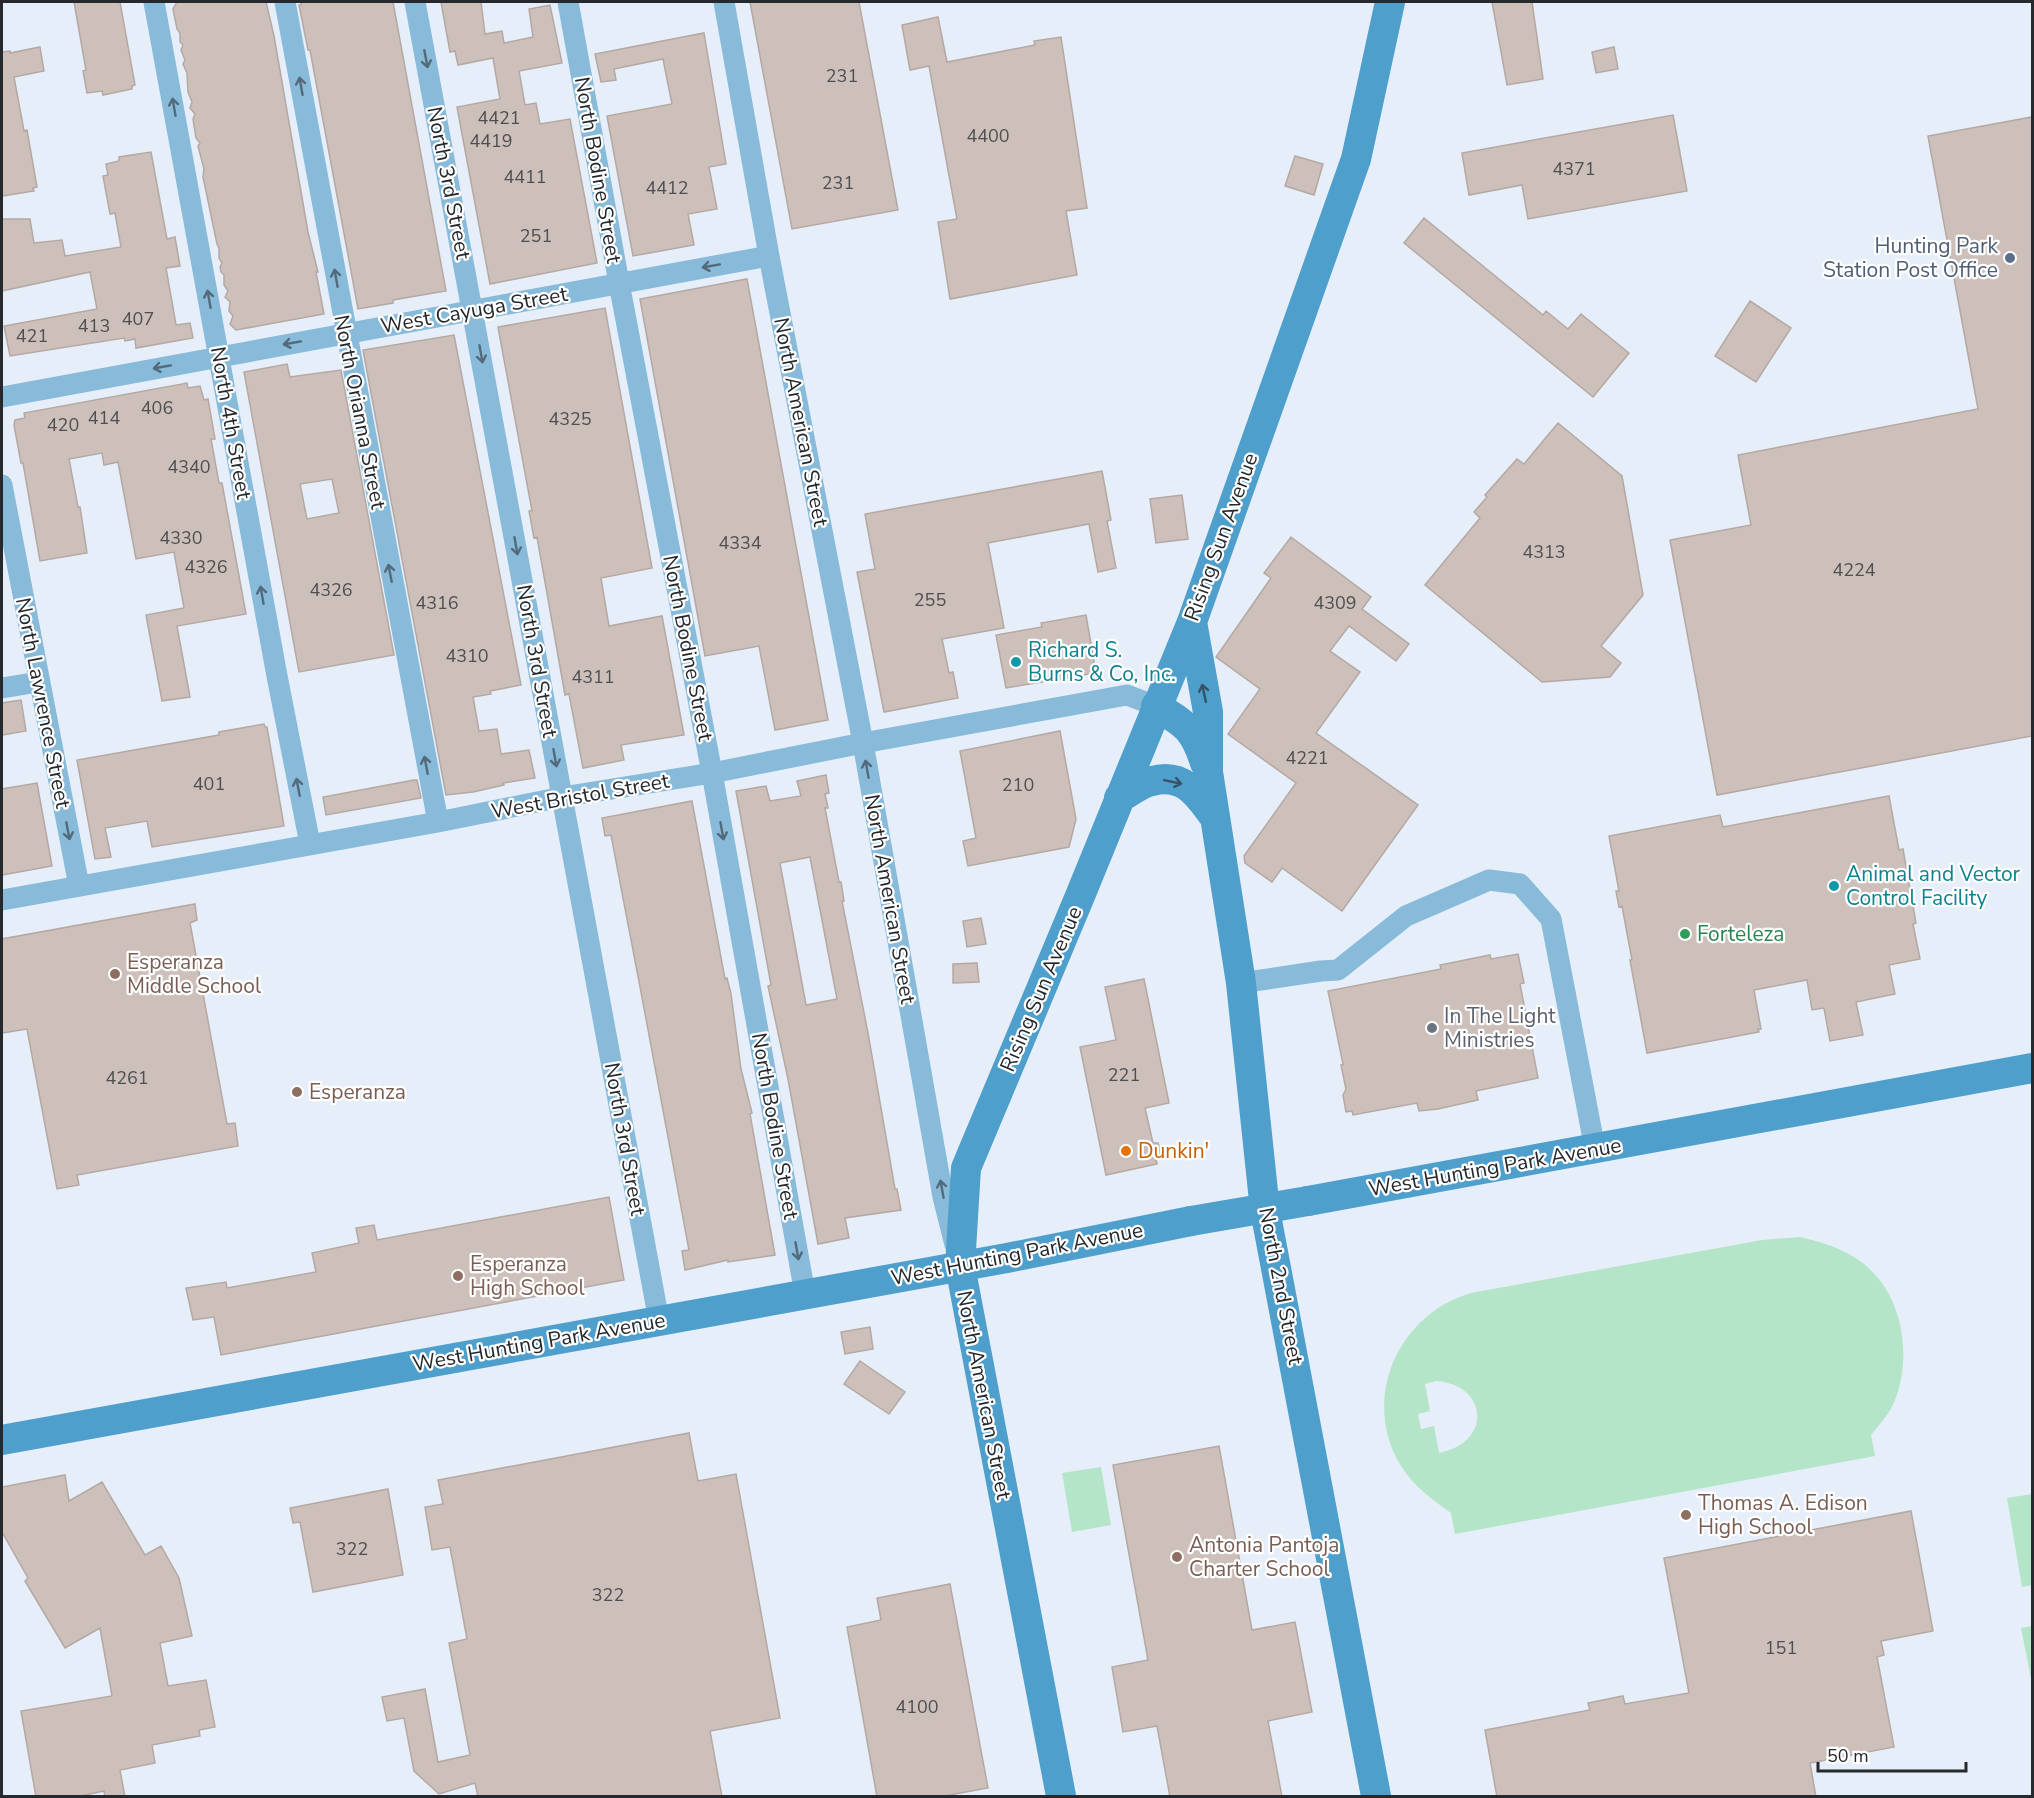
<svg xmlns="http://www.w3.org/2000/svg" width="2034" height="1798" font-family="'Nunito Sans',sans-serif">
	<rect width="100%" height="100%" fill="#e6eef9"/>
	<path fill="#b4e5c9" fill-rule="evenodd" d="M1800,1237C1821,1242 1842,1248 1860,1261C1902,1291 1913,1354 1895,1400C1890,1413 1880,1424 1871,1435L1875,1456L1455,1534L1451,1513C1433,1500 1413,1486 1401,1466C1360,1399 1398,1314 1471,1293L1762,1240ZM1436,1381C1487,1384 1494,1442 1439,1453L1434,1426L1421,1429L1418,1414L1430,1411L1425,1384Z
		M1101,1467L1111,1525L1072,1532L1062,1473Z
		M2032,1494V1585L2022,1587L2007,1498Z
		M2032,1626V1684L2021,1628Z"/>
	<path fill="#cdc0bb" stroke="#b5a8a3" stroke-width="1.5" fill-rule="evenodd" d="M74,2H120L135,85L132,86V89L103,95L102,91L87,93L83,71L86,70Z
		M177,2H266L274,36L308,232L318,272H316L324,314L236,330L230,324L233,316L229,311L230,302L225,297L228,291L224,285V275L221,272L220,267L222,263L219,258V248L217,244L203,177L204,169L198,146L200,143L196,138L193,119L195,114L190,108L192,102L188,92L187,73L183,64L185,60L181,50L183,45L180,42V33L177,29L173,9Z
		M301,2H393L446,291L393,300V303L358,309L310,50H308L299,5H301Z
		M441,2H481L485,34L502,31L504,43L533,37L529,9L550,5L562,63L519,71L525,105L536,103L540,124L570,119L597,263L490,284L457,107L500,99L493,58L458,65L455,51L450,52Z
		M750,2H859L898,210L792,229Z
		M1492,2H1532L1543,79L1507,85Z
		M938,17L947,62L1035,45L1034,41L1061,37L1087,208L1066,211L1077,275L950,299L938,222L957,219L929,66L910,70L902,25Z
		M704,33L726,164L709,167L717,209L688,214L694,245L633,256L607,116L672,104L663,59L614,69L616,80L601,82L595,54Z
		M40,47L44,71L14,77L24,131L27,130L37,187L33,188L34,191L2,196V52L10,51V53Z
		M1614,47L1618,69L1596,73L1592,52Z
		M1673,115L1687,191L1528,219L1522,185L1469,195L1462,153Z
		M2032,117V736L1717,795L1670,540L1751,525L1738,455L1978,409L1928,136Z
		M151,152L167,239L175,237L180,266L166,268L176,325L190,323L193,338L136,348L135,339L125,341L124,338L10,356L4,326L97,309L90,272L2,291V219H30L34,243L62,240L65,256L121,247L115,213L110,214L103,176L108,175L106,164L119,161V157Z
		M1295,156L1323,164L1314,195L1285,186Z
		M1424,218L1543,315L1546,311L1568,329L1581,314L1629,353L1593,397L1404,243Z
		M747,279L828,720L775,730L759,646L705,656L640,299Z
		M1750,301L1791,328L1756,382L1715,356Z
		M605,308L652,568L601,578L609,626L662,616L684,735L621,745L624,760L583,768L569,694L565,695L537,537L534,538L529,511H532L498,327Z
		M454,335L521,685L490,691L491,694L473,697L479,731L497,729L501,754L529,750L535,778L503,783L504,785L473,792L446,795L363,350Z
		M287,364L290,377L341,370L394,655L299,672L244,372ZM332,479L339,513L307,519L300,484Z
		M187,383L188,388L200,386L204,400L208,399L215,439H211L219,483H222L246,614L177,626L190,697L162,701L146,615L184,608L174,552L136,559L118,462L104,465L102,453L69,459L78,507H80L87,553L40,561L23,463H21L14,425L15,420L25,418L24,413Z
		M1558,423L1622,476L1643,595L1601,646L1621,663L1610,677L1542,682L1425,585L1480,518L1474,512L1487,497L1485,495L1517,459L1524,464Z
		M1102,471L1111,520L1107,521L1116,568L1098,572L1089,524L988,543L1004,628L942,639L949,673L953,672L958,698L884,712L857,572L875,569L865,514Z
		M1182,495L1188,539L1156,543L1150,499Z
		M1291,537L1371,597L1362,609L1409,644L1396,661L1349,626L1330,651L1360,672L1316,733L1418,805L1342,911L1282,868L1272,882L1245,863L1244,856L1296,783L1228,734L1260,689L1216,657L1271,578L1264,573Z
		M1086,615L1096,673L1006,688L996,635L1042,627L1041,623Z
		M21,700L26,731L2,735V703Z
		M264,724L265,727H267L284,826L152,847L147,821L105,828L111,857L95,859L77,760L219,735V732Z
		M1060,731L1076,819L1069,847L968,866L963,841L976,838L960,751Z
		M826,775L829,793L825,794L828,808H825L839,882H841L844,901H842L868,1033L895,1189H897L901,1210L845,1218L849,1238L818,1244L788,1079L768,986L771,985L736,791L766,786L770,801L801,796L797,781ZM810,857L837,999L806,1005L780,863Z
		M414,780H417L421,798L326,815L323,797Z
		M37,783L52,866L2,875V789Z
		M1889,796L1899,850L1903,849L1916,923L1913,924L1920,959L1889,965L1895,994L1856,1002L1863,1035L1830,1041L1824,1008L1812,1010L1807,980L1754,990L1761,1029H1758L1759,1032L1647,1053L1630,960H1632L1622,906L1619,907L1616,891H1619L1609,836L1720,815L1723,827Z
		M692,801L725,979L727,978L731,994L741,1069L752,1113L750,1114L775,1255L728,1262V1260L685,1270L682,1251L689,1250L641,992L611,835L605,836L602,818Z
		M195,904L197,920L190,923L227,1124L235,1123L238,1146L77,1175L79,1185L57,1189L27,1029L2,1033V939Z
		M981,918L986,944L967,947L963,921Z
		M1518,954L1524,983L1520,984L1538,1078L1476,1091L1478,1100L1438,1109L1419,1111L1417,1103L1353,1115L1352,1111L1346,1112L1343,1095L1346,1089L1341,1065L1343,1064L1328,991L1441,969L1440,965L1490,955L1491,959Z
		M977,963L979,982L953,983V964Z
		M1144,979L1169,1103L1145,1108L1153,1143H1158L1162,1158L1156,1159L1157,1164L1106,1175L1080,1047L1116,1040L1105,987Z
		M609,1197L624,1280L221,1355L214,1317L193,1320L186,1288L226,1282L227,1288L316,1272L312,1253L359,1243L356,1228L374,1225L377,1240Z
		M870,1327L873,1349L845,1354L841,1332Z
		M860,1361L905,1392L889,1414L844,1384Z
		M689,1433L698,1481L736,1474L780,1718L710,1731L722,1797H478L475,1783L439,1794L414,1771L404,1718L387,1721L382,1697L425,1689L438,1762L470,1755L449,1643L467,1639L450,1547L432,1550L425,1507L443,1504L438,1480Z
		M1219,1446L1252,1630L1295,1622L1312,1712L1268,1721L1282,1797H1170L1157,1726L1123,1732L1112,1667L1148,1660L1113,1465Z
		M65,1475L69,1501L102,1482L145,1555L161,1546L179,1578L192,1636L160,1643L168,1686L206,1680L215,1727L199,1730L200,1736L152,1745L155,1763L120,1770L125,1797H105L104,1791L76,1797H36L21,1711L112,1696L100,1628L65,1648L25,1581L28,1578L2,1532V1487Z
		M388,1489L403,1575L313,1592L300,1522L293,1523L290,1508Z
		M1911,1511L1933,1631L1881,1641L1884,1655L1877,1657L1894,1747L1810,1763L1816,1797H1497L1485,1730L1590,1710L1588,1703L1623,1696L1625,1704L1689,1693L1664,1558Z
		M950,1584L988,1788L939,1797H877L847,1627L881,1620L877,1598Z"/>
	<g fill="none" stroke-linecap="round" stroke-linejoin="round">
		<path stroke="#88bad9" stroke-width="21" d="M154,2L277,676L310,844
			M285,2L438,822
			M415,2L659,1321
			M568,2L619,283L712,773L805,1294
			M724,2L769,256L863,743L943,1197L955,1245
			M2,397L769,256
			M2,485L79,886
			M2,688L38,682
			M2,900L438,822L562,797L712,773L863,743L1127,695L1156,706
			M1241,983L1321,971L1338,970L1406,916L1489,880L1520,884L1551,919L1595,1149"/>
		<path stroke="#4f9fcd" stroke-width="30" d="M1192,622L1208,712V772L1241,983L1265,1210L1376,1796
			M1156,706C1186,725 1194,728 1205,763
			M1119,798C1129,793 1141,783 1152,781C1184,772 1199,796 1215,818
			M1308,1201L2032,1068
			M2,1440L1007,1258L1191,1221
			M1061,1796L960,1266L966,1168L1080,896L1192,622L1356,159L1390,2"/>
		<path stroke="#4f9fcd" stroke-width="30" d="M1191,1221L1308,1201"/>
	</g>
	<defs><path id="oneway-shaft" d="M-6 0H5M1.5-3L5.5 0L1.5 3" fill="none" stroke-width="1.6" stroke-linecap="round" stroke-linejoin="round" transform="scale(1.5)"/></defs>
	<g stroke="#526a7a">
		<use href="#oneway-shaft" transform="translate(426 59) rotate(79)"/>
		<use href="#oneway-shaft" transform="translate(301 86) rotate(-100)"/>
		<use href="#oneway-shaft" transform="translate(174 107) rotate(-100)"/>
		<use href="#oneway-shaft" transform="translate(711 266) rotate(170)"/>
		<use href="#oneway-shaft" transform="translate(336 278) rotate(-100)"/>
		<use href="#oneway-shaft" transform="translate(209 299) rotate(-100)"/>
		<use href="#oneway-shaft" transform="translate(292 343) rotate(170)"/>
		<use href="#oneway-shaft" transform="translate(481 354) rotate(80)"/>
		<use href="#oneway-shaft" transform="translate(162 367) rotate(170)"/>
		<use href="#oneway-shaft" transform="translate(516 546) rotate(80)"/>
		<use href="#oneway-shaft" transform="translate(390 573) rotate(-101)"/>
		<use href="#oneway-shaft" transform="translate(262 595) rotate(-100)"/>
		<use href="#oneway-shaft" transform="translate(555 758) rotate(80)"/>
		<use href="#oneway-shaft" transform="translate(426 765) rotate(-101)"/>
		<use href="#oneway-shaft" transform="translate(867 769) rotate(-100)"/>
		<use href="#oneway-shaft" transform="translate(298 787) rotate(-101)"/>
		<use href="#oneway-shaft" transform="translate(68 831) rotate(79)"/>
		<use href="#oneway-shaft" transform="translate(722 831) rotate(80)"/>
		<use href="#oneway-shaft" transform="translate(942 1189) rotate(-100)"/>
		<use href="#oneway-shaft" transform="translate(797 1251) rotate(80)"/>
	</g>
	<g stroke="#345264">
		<use href="#oneway-shaft" transform="translate(1204 693) rotate(-102)"/>
		<use href="#oneway-shaft" transform="translate(1173 782) rotate(12)"/>
	</g>
	<circle fill="#5c6f8a" stroke="#fff" stroke-width="2" cx="2010" cy="258" r="6"/>
	<g fill="#0f9aa8" stroke="#fff" stroke-width="2">
		<circle cx="1016" cy="662" r="6"/>
		<circle cx="1834" cy="886" r="6"/>
	</g>
	<circle fill="#2e9e5b" stroke="#fff" stroke-width="2" cx="1685" cy="934" r="6"/>
	<g fill="#8d6e63" stroke="#fff" stroke-width="2">
		<circle cx="115" cy="974" r="6"/>
		<circle cx="297" cy="1092" r="6"/>
		<circle cx="458" cy="1276" r="6"/>
		<circle cx="1686" cy="1515" r="6"/>
		<circle cx="1177" cy="1557" r="6"/>
	</g>
	<circle fill="#6b7280" stroke="#fff" stroke-width="2" cx="1432" cy="1028" r="6"/>
	<circle fill="#e8710a" stroke="#fff" stroke-width="2" cx="1126" cy="1151" r="6"/>
	<g text-anchor="middle" stroke-width="4.5" stroke-linejoin="round" paint-order="stroke">
		<g font-size="18" fill="#4f4e50">
			<text x="842" y="82">231</text>
			<text x="499" y="124">4421</text>
			<text x="988" y="142">4400</text>
			<text x="491" y="147">4419</text>
			<text x="1574" y="175">4371</text>
			<text x="525" y="183">4411</text>
			<text x="838" y="189">231</text>
			<text x="667" y="194">4412</text>
			<text x="536" y="242">251</text>
			<text x="138" y="325">407</text>
			<text x="94" y="332">413</text>
			<text x="32" y="342">421</text>
			<text x="157" y="414">406</text>
			<text x="104" y="424">414</text>
			<text x="570" y="425">4325</text>
			<text x="63" y="431">420</text>
			<text x="189" y="473">4340</text>
			<text x="181" y="544">4330</text>
			<text x="740" y="549">4334</text>
			<text x="1544" y="558">4313</text>
			<text x="206" y="573">4326</text>
			<text x="1854" y="576">4224</text>
			<text x="331" y="596">4326</text>
			<text x="930" y="606">255</text>
			<text x="437" y="609">4316</text>
			<text x="1335" y="609">4309</text>
			<text x="467" y="662">4310</text>
			<text x="593" y="683">4311</text>
			<text x="1307" y="764">4221</text>
			<text x="209" y="790">401</text>
			<text x="1018" y="791">210</text>
			<text x="1124" y="1081">221</text>
			<text x="127" y="1084">4261</text>
			<text x="352" y="1555">322</text>
			<text x="608" y="1601">322</text>
			<text x="1781" y="1654">151</text>
			<text x="917" y="1713">4100</text>
		</g>
		<g font-size="21" fill="#25282c" stroke="#fff">
			<text transform="translate(598 170) rotate(80)" y="7">North Bodine Street</text>
			<text transform="translate(449 183) rotate(79)" y="7">North 3rd Street</text>
			<text transform="translate(474 310) rotate(-10)" y="7">West Cayuga Street</text>
			<text transform="translate(360 412) rotate(79)" y="7">North Orianna Street</text>
			<text transform="translate(801 422) rotate(79)" y="7">North American Street</text>
			<text transform="translate(231 423) rotate(80)" y="7">North 4th Street</text>
			<text transform="translate(1221 537) rotate(-70)" y="7">Rising Sun Avenue</text>
			<text transform="translate(688 648) rotate(79)" y="7">North Bodine Street</text>
			<text transform="translate(537 661) rotate(80)" y="7">North 3rd Street</text>
			<text transform="translate(43 703) rotate(79)" y="7">North Lawrence Street</text>
			<text transform="translate(580 796) rotate(-10)" y="7">West Bristol Street</text>
			<text transform="translate(890 899) rotate(80)" y="7">North American Street</text>
			<text transform="translate(1041 989) rotate(-67)" y="7">Rising Sun Avenue</text>
			<text transform="translate(775 1126) rotate(80)" y="7">North Bodine Street</text>
			<text transform="translate(625 1139) rotate(80)" y="7">North 3rd Street</text>
			<text transform="translate(1495 1167) rotate(-10)" y="7">West Hunting Park Avenue</text>
			<text transform="translate(1017 1254) rotate(-11)" y="7">West Hunting Park Avenue</text>
			<text transform="translate(1281 1286) rotate(79)" y="7">North 2nd Street</text>
			<text transform="translate(539 1342) rotate(-10)" y="7">West Hunting Park Avenue</text>
			<text transform="translate(984 1395) rotate(79)" y="7">North American Street</text>
		</g>
		<g font-size="21" fill="#4e5e75" stroke="#fff" text-anchor="end">
			<text x="1998" y="253">Hunting Park<tspan x="1998" dy="24">Station Post Office</tspan></text>
		</g>
		<g font-size="21" fill="#0d838f" stroke="#fff" text-anchor="start">
			<text x="1028" y="657">Richard S.<tspan x="1028" dy="24">Burns &amp; Co, Inc.</tspan></text>
			<text x="1846" y="881">Animal and Vector<tspan x="1846" dy="24">Control Facility</tspan></text>
		</g>
		<g font-size="21" fill="#27864d" stroke="#fff" text-anchor="start">
			<text x="1697" y="941">Forteleza</text>
		</g>
		<g font-size="21" fill="#785e54" stroke="#fff" text-anchor="start">
			<text x="127" y="969">Esperanza<tspan x="127" dy="24">Middle School</tspan></text>
			<text x="309" y="1099">Esperanza</text>
			<text x="470" y="1271">Esperanza<tspan x="470" dy="24">High School</tspan></text>
			<text x="1698" y="1510">Thomas A. Edison<tspan x="1698" dy="24">High School</tspan></text>
			<text x="1189" y="1552">Antonia Pantoja<tspan x="1189" dy="24">Charter School</tspan></text>
		</g>
		<g font-size="21" fill="#5b616d" stroke="#fff" text-anchor="start">
			<text x="1444" y="1023">In The Light<tspan x="1444" dy="24">Ministries</tspan></text>
		</g>
		<g font-size="21" fill="#c56008" stroke="#fff" text-anchor="start">
			<text x="1138" y="1158">Dunkin'</text>
		</g>
	</g>
	<rect width="2034" height="1798" fill="none" stroke="#25282c" stroke-width="6"/>
	<path d="M1818 1762v9h148v-9" fill="none" stroke="#25282c" stroke-width="3"/>
	<text x="1827" y="1762" font-size="18" fill="#25282c" stroke="#ffffff" stroke-width="4.5" paint-order="stroke">50 m</text>
</svg>
